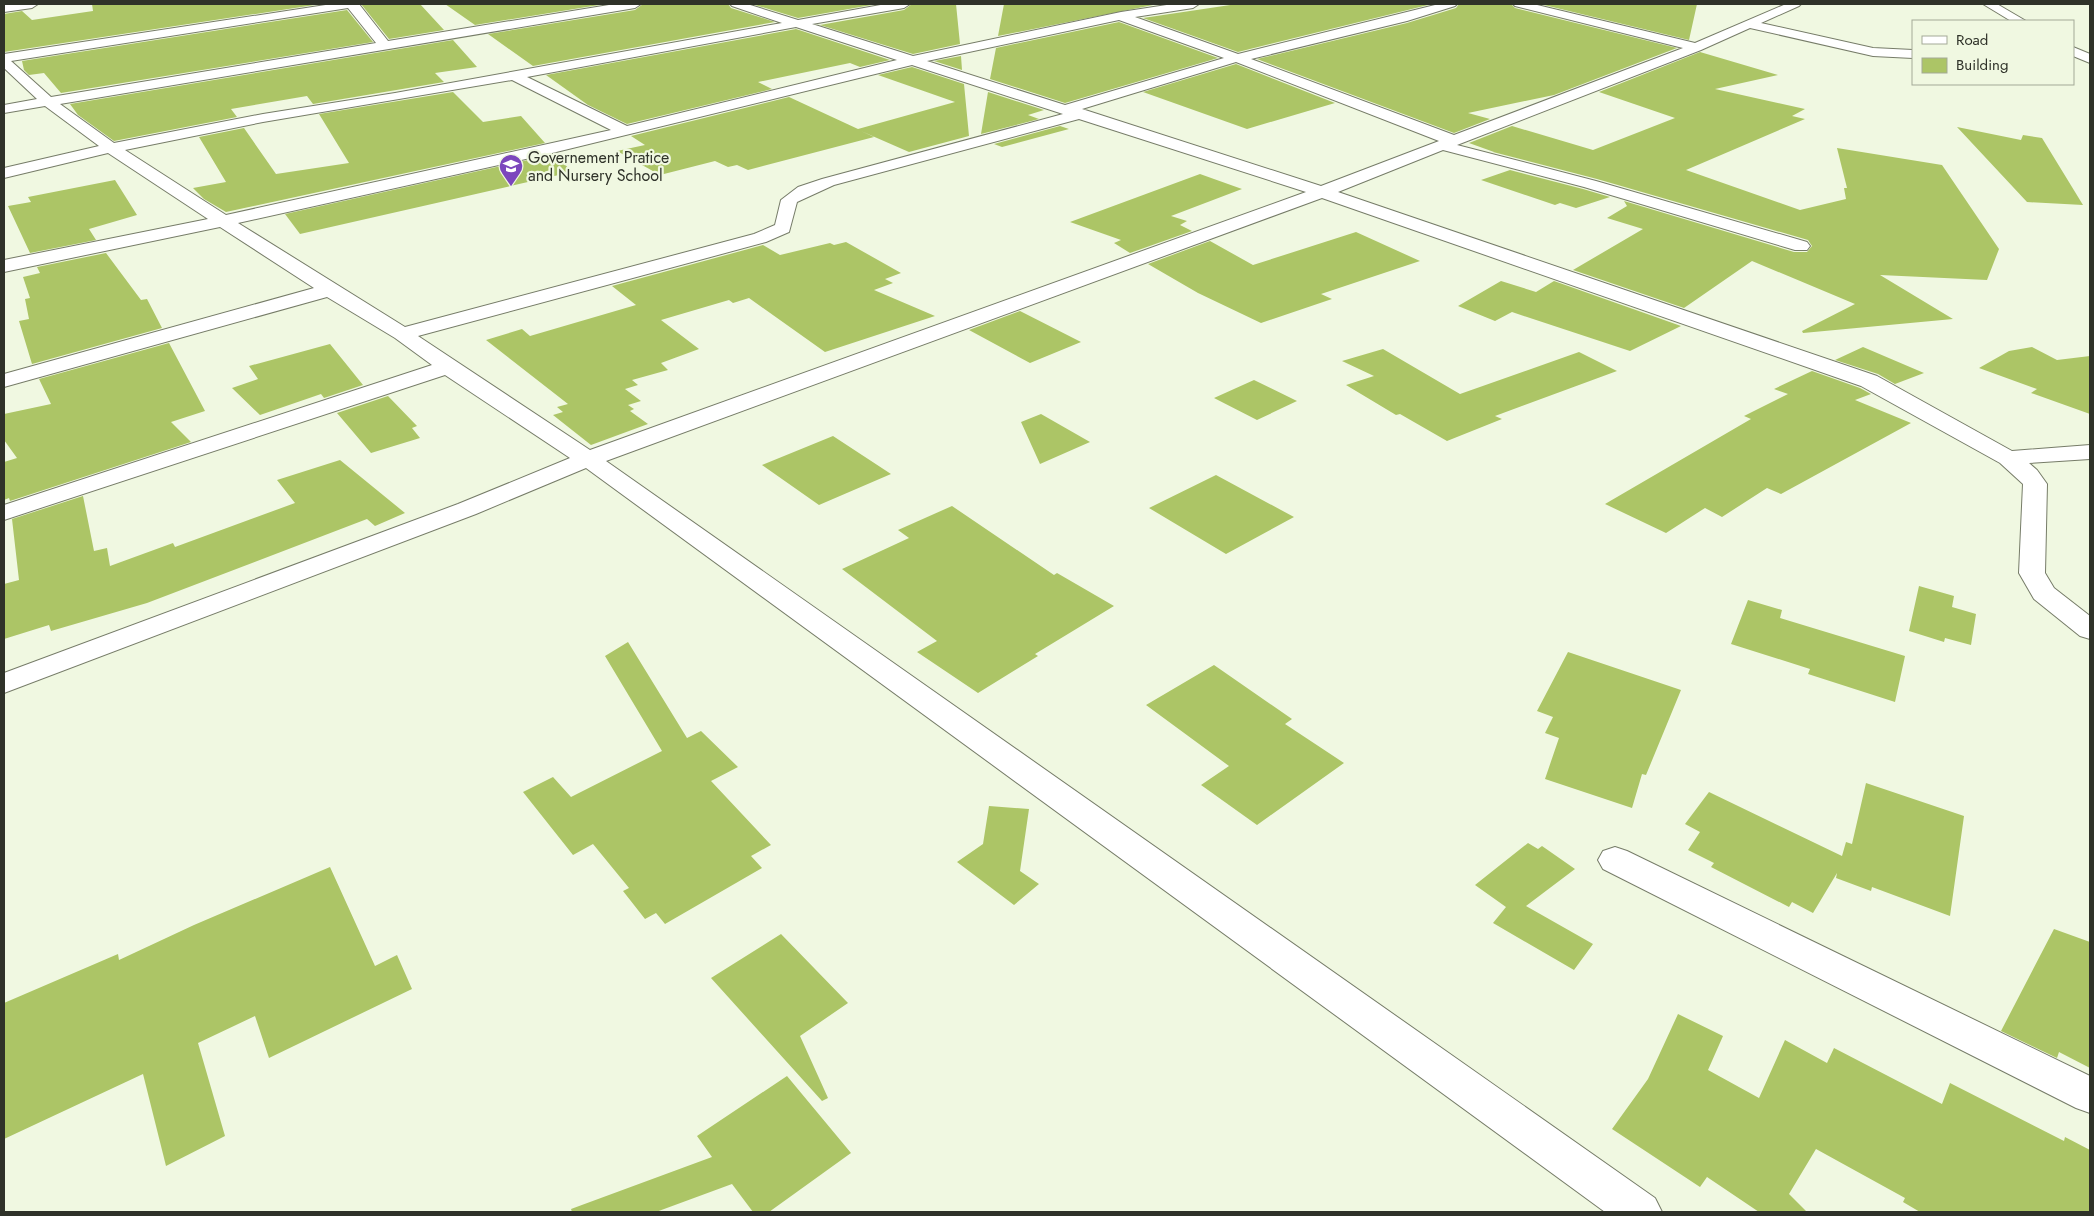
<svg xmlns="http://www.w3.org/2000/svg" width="2094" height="1216" font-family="Jost,sans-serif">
	<rect width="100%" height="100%" fill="#f0f8e1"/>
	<path fill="#acc566" d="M92,4H321L4,52V14L22,11L32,20L93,11Z
		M361,4H420L444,30L389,39Z
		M445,4H605L475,25Z
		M643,4H728L731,8L775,22L533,66L488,34L635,10Z
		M752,4H877L798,18Z
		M912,4H956L960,44L913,54L820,25L904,10Z
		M1004,4H1158L998,36Z
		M1237,4H1432L1238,52L1143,18Z
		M1459,4H1511L1515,8L1677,48L1554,95L1468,113L1490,119L1454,133L1257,59L1407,23L1456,8Z
		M1540,4H1697L1689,40Z
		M347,10L373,42L61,93L44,73L29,75L24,70L22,61Z
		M1119,22L1218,58L1065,103L990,79L996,48Z
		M796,29L890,60L860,67L850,63L758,82L772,89L627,124L588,105L546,75Z
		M453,40L477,67L435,73L444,82L313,104L307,96L231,109L237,117L114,141L78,115L70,104Z
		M1700,52L1778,75L1715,89L1805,109L1792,116L1805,119L1686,170L1800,210L1846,199L1844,188H1847L1837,148L1942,165L1999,249L1987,280L1880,275L1953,319L1803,333L1802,331L1855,304L1752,261L1684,308L1573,270L1643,229L1607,218L1627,206L1624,201L1794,252H1807L1812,246L1808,240L1597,179L1493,152H1494L1469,143L1512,126L1593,150L1675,118L1599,92Z
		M961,56L962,70L934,61Z
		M1236,64L1335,103L1247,129L1143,92Z
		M912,67L964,84L969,136L909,152L861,131L874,137L748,170L737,165L728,167L715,161L660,175L617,151L645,145L631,136L789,97L858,129L955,102L878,75Z
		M453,92L483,122L521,116L545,143L226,212L204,199L193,188L226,182L199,137L244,128L276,174L349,163L319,114Z
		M988,92L1044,110L1028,115L1039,119L981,134Z
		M1060,126L1069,129L1002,147L994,144Z
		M1957,127L2021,140L2023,135L2042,138L2083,205L2027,202Z
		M555,154L572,172L300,234L285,214Z
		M1510,170L1583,189L1610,197L1576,208L1560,203L1555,205L1481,180Z
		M1200,174L1242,189L1171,216L1187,221L1180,225L1192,231L1130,253L1114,243L1121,240L1070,222Z
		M115,180L137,215L89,229L96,240L30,253L8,206L31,202L28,197Z
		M1356,232L1420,261L1321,294L1332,299L1261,323L1198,293L1148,264L1210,241L1253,265Z
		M846,242L901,273L885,279L893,283L874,290L935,316L825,352L749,298L733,303L729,300L661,320L699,349L661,363L668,370L632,380L638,385L625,389L641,401L628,405L634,409L630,411L648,424L591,445L553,415L563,412L557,407L568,404L486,340L522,329L530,336L636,305L612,286L763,245L780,255L830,243L834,245Z
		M106,253L141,300L147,299L162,328L32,364L19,321L29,319L25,299L30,298L23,277L40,273L37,267Z
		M1501,281L1536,292L1554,281L1681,326L1630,351L1512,312L1495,321L1458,306Z
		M1020,311L1081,342L1030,363L969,330Z
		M169,343L205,411L171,422L191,442L10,501L9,498L4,500V462L17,458L4,440V414L51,404L39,379Z
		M330,344L363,385L324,398L321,394L260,415L232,388L258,379L249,366Z
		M1863,347L1924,373L1895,384L1878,374L1835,360Z
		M2032,347L2057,360L2090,356V414L2031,393L2037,389L1979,368L2009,351Z
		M1383,349L1460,394L1579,352L1617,371L1495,416L1502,419L1447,441L1400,414L1396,415L1346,385L1374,376L1342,361Z
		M1812,371L1860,388L1871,394L1855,400L1911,423L1781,494L1767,488L1722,517L1705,508L1666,533L1605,504L1751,419L1744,416L1788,394L1774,389Z
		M1254,380L1297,401L1257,420L1214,398Z
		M388,396L417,426L412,428L420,438L371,453L337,413Z
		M1041,414L1090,442L1040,464L1021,422Z
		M833,436L891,474L819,505L762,465Z
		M340,460L405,513L375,526L367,519L147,603L51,631L49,625L4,639V584L19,580L12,519L83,496L94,551L107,548L110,566L173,543L175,547L295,503L277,480Z
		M1216,475L1294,517L1226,554L1149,508Z
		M952,506L1054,575L1057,573L1114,606L1035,654L1038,656L978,693L917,652L937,641L842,569L909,538L898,530Z
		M1919,586L1954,596L1952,607L1976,614L1971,645L1945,638L1944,642L1909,631Z
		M1748,600L1782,610L1780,618L1905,656L1895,702L1808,674L1810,669L1731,644Z
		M628,642L687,738L701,731L738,767L711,781L771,845L751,856L762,868L665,924L656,913L645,919L623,891L629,888L593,844L573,855L523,792L553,777L571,797L662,751L605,656Z
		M1568,652L1681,690L1646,775L1642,774L1632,808L1545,779L1559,738L1545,733L1553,717L1537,711Z
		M1214,665L1292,719L1285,724L1344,763L1257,825L1201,785L1229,766L1146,705Z
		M1866,783L1964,816L1950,916L1872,887L1871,891L1836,878L1837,873L1813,913L1792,902L1789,907L1711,867L1714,863L1688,850L1700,832L1685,824L1709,792L1842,856L1846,842L1852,844Z
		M989,806L1029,809L1020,871L1039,884L1014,905L957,862L983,844Z
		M1528,843L1538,849L1542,846L1575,869L1526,906L1593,944L1574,970L1493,923L1506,907L1475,885Z
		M330,867L375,966L397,955L412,989L269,1058L255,1016L198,1043L225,1136L166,1166L143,1074L4,1139V1003L118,954L119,960L194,925Z
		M2054,929L2090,942V1068L2059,1052L2057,1058L2001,1031Z
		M781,934L848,1003L800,1036L828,1098L822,1101L711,978Z
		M1678,1014L1723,1036L1708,1070L1759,1098L1785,1040L1827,1063L1834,1048L1942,1104L1950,1083L2064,1141L2065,1137L2090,1150V1212H1920L1903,1202L1905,1198L1816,1149L1789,1194L1807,1212H1759L1707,1177L1700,1187L1612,1129L1648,1079Z
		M787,1076L851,1153L769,1212H753L732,1184L656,1212H572L571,1209L712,1157L697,1136Z"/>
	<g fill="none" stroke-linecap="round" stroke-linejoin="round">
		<g stroke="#767c68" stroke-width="2">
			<path id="minor" d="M4,4H38L32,8L4,12Z
				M332,4H359L388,41L615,4H641L635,8L60,104L114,143L263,114L395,93L782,23L732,6L730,4H747L798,20L886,4H910L904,8L812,24L913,56L1121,12L1173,4H1199L1193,8L1135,17L1238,54L1439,4H1457L1455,6L1407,21L1251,59L1454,135L1683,48L1515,6L1513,4H1533L1695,43L1786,4H1801L1799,6L1761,23L1873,48L1913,50V58L1873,56L1750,28L1701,50L1457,145L1596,181L1807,242L1810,246L1807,250H1795L1584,187L1443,150L1338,192L1877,376L2012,451L2090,445V459L2029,463L2037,470L2047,484L2045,573L2054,588L2090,616V639L2080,636L2034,599L2019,573L2023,484L2000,463L1861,386L1322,198L606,461L1655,1198L1662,1212H1605L586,468L476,514L4,693V673L458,504L570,458L445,375L4,520V505L432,365L395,338L327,297L4,387V374L314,288L220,227L4,272V260L208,219L108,153L4,178V168L99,146L45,106L4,113V105L37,99L4,68V54ZM348,8L376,43L51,97L11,61ZM1119,20L1224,58L1065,105L927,61ZM796,27L897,60L627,126L527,77ZM1236,62L1439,141L1321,186L1082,109ZM912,65L1063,114L822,179L798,187L781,200L775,225L754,234L405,327L238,223L548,154ZM512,80L611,130L226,215L125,150L263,122ZM1079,119L1306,192L590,450L418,336L766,242L789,232L797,202L834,185Z
				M1983,4H1997L2026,21H2011Z
				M2073,47L2090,54V63L2073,56Z
				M1615,847L1627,851L2090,1076V1113L2076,1108L1603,869L1598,860L1603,851Z"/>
		</g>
		<use href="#minor" fill="#fff" fill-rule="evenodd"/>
	</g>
	<defs>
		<g id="school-pin" transform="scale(1.25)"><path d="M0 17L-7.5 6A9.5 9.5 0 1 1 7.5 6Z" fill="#7c46bd" stroke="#f0f8e1"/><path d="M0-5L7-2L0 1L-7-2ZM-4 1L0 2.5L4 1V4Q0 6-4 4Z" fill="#fff"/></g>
	</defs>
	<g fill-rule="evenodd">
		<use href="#school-pin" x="511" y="166"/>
	</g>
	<g text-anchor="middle" stroke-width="4.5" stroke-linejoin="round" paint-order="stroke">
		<g font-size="16" fill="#2f3229" stroke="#f0f8e1" text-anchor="start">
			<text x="528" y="163">Governement Pratice<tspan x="528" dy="18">and Nursery School</tspan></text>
		</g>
	</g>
	<rect width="2094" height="1216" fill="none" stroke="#2f3229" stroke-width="10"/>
	<rect x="1912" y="20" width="162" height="65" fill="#f0f8e1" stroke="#a3a997"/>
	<rect x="1922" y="36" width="25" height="8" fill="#ffffff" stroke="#a3a997"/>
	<text x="1956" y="45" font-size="15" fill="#2f3229">Road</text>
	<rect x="1922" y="58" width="25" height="15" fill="#acc566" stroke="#a3a997"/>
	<text x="1956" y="70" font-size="15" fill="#2f3229">Building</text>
</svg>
